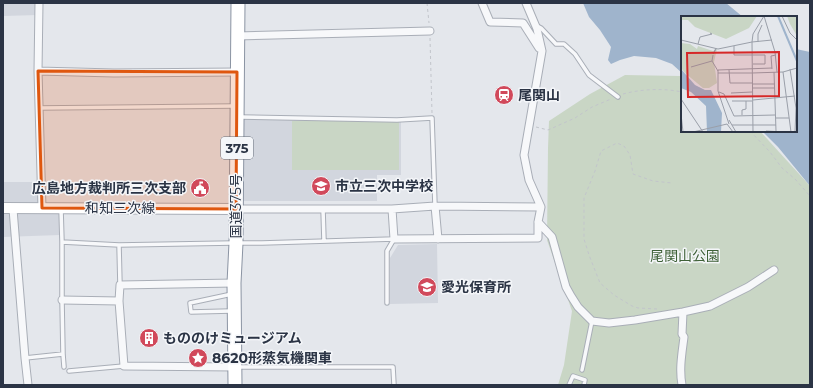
<svg xmlns="http://www.w3.org/2000/svg" width="813" height="388" font-family="Montserrat,'Noto Sans JP',sans-serif">
	<rect width="100%" height="100%" fill="#e4e7ec"/>
	<path fill="#d2d6de" d="M3,3H38V15L3,16Z
		M243,118H401V175H377V201H243Z
		M3,182H39L40,211H59L60,235L3,237Z
		M437,244L438,303L390,304V258L398,245Z"/>
	<path fill="#c9d6c5" d="M625,75L680,76L682,78V131H760L810,186V385H558L564,365L572,311L547,240L548,148L549,121L590,94Z
		M292,121H399V170H292Z"/>
	<path fill="#9fb4cc" d="M583,3H726L743,17H682V73L672,64L656,58L634,56L620,60L611,64L608,60L611,47L600,30L589,17Z
		M796,49L810,52V186L778,147L762,131H796Z"/>
	<g fill="none" stroke-linecap="round" stroke-linejoin="round">
		<g stroke="#a9aeb7" stroke-width="5.5">
			<path id="lane" d="M537,26L541,28L556,44H564L575,54L589,75L618,97
				M39,108L234,106
				M240,117L397,120L432,118L435,206
				M323,209L324,241
				M62,242L119,245L233,243
				M239,243H262L394,239
				M119,245L120,285
				M387,303V251L394,239
				M231,311L191,312L190,303L232,294
				M63,354L64,367
				M25,358L63,354L62,300V242L61,209
				M238,367H393L394,385
				M582,370L592,321
				M69,371L124,366
				M569,385L573,376L585,380L584,385"/>
		</g>
		<g stroke="#a9aeb7" stroke-width="9">
			<path id="street" d="M39,3L38,71L42,208
				M482,3L490,22L523,23L539,48
				M237,36L430,31
				M38,71L114,73L237,72
				M435,206L438,239
				M13,209L25,358L28,385
				M236,209H392L435,206L541,207
				M392,209L394,239L538,238V222L541,207L529,180L524,155L542,51L537,29L526,3
				M538,222L552,237L566,287L571,296L578,307L592,321L609,323L635,320L683,312L710,306L748,287L774,270
				M234,283L120,285L119,301L124,366L235,367
				M62,300L119,301
				M682,385C679,369 682,353 684,337L682,334L683,312"/>
		</g>
		<g stroke="#a9aeb7" stroke-width="12">
			<path id="secondary" d="M3,208L236,209"/>
		</g>
		<g stroke="#8b94a3" stroke-width="15">
			<path id="highway" d="M235,385L234,283L236,243L238,3"/>
		</g>
		<path stroke="#c2c5cb" stroke-width="1" stroke-dasharray="3 3" stroke-linecap="butt" d="M427,3L429,23
			M430,38L432,113
			M623,94C642,89 663,88 682,92
			M536,127L548,130L575,118L592,107L611,99
			M750,131L770,152L782,168L795,179L810,196
			M657,309L638,308L632,306L614,295L600,283L589,255L584,239V198L595,171L601,151L617,143L624,146L630,155L633,174L653,181L672,183"/>
		<use href="#lane" stroke="#f7f8fa" stroke-width="3.5"/>
		<use href="#street" stroke="#f7f8fa" stroke-width="7"/>
		<use href="#secondary" stroke="#fff" stroke-width="10"/>
		<use href="#highway" stroke="#fff" stroke-width="13"/>
	</g>
	<path fill="#df570f" fill-opacity="0.2" stroke="#df570f" stroke-width="3" stroke-linejoin="round" d="M38,71L237,72L236,209L42,208Z"/>
	<defs>
		<g id="station-disc" transform="scale(1)"><circle r="9.5" fill="#d1495b" stroke="#f4f6f9"/><path d="M-3-6H3Q5-6 5-4V2Q5 4 3 4L4.5 6H3L1.5 4h-3L-3 6H-4.5L-3 4Q-5 4-5 2V-4Q-5-6-3-6ZM-3.5-4v3h7v-3ZM-3.5 1v1.5H-2V1ZM2 1v1.5H3.5V1Z" fill="#fff"/></g>
		<g id="school-disc" transform="scale(1)"><circle r="9.5" fill="#d1495b" stroke="#f4f6f9"/><path d="M0-5L7-2L0 1L-7-2ZM-4 1L0 2.5L4 1V4Q0 6-4 4Z" fill="#fff"/></g>
		<g id="civic-disc" transform="scale(1)"><circle r="9.5" fill="#d1495b" stroke="#f4f6f9"/><path d="M-.6-6.5H3V-4.5H.6V-3L4-1V1h2V6H-6V1h2V-1L-.6-3ZM-1.2 2.5V6h2.4V2.5Z" fill="#fff"/></g>
		<g id="building-disc" transform="scale(1)"><circle r="9.5" fill="#d1495b" stroke="#f4f6f9"/><path d="M-4-6H4V6H1V3H-1V6H-4ZM-2.5-4.3h1.7v1.8h-1.7ZM.8-4.3h1.7v1.8H.8ZM-2.5-1h1.7V.8h-1.7ZM.8-1h1.7V.8H.8Z" fill="#fff"/></g>
		<g id="sight-disc" transform="scale(1)"><circle r="9.5" fill="#d1495b" stroke="#f4f6f9"/><path d="M0-6L1.8-2.2L6-1.7L2.9 1.2L3.7 5.4L0 3.3L-3.7 5.4L-2.9 1.2L-6-1.7L-1.8-2.2Z" fill="#fff"/></g>
	</defs>
	<g fill-rule="evenodd">
		<use href="#station-disc" x="504" y="95"/>
		<use href="#school-disc" x="321" y="186"/>
		<use href="#civic-disc" x="200" y="188"/>
		<use href="#school-disc" x="427" y="287"/>
		<use href="#building-disc" x="149" y="338"/>
		<use href="#sight-disc" x="198" y="358"/>
	</g>
	<g text-anchor="middle" stroke-width="3" stroke-linejoin="round" paint-order="stroke">
		<rect fill="#f4f6f9" stroke="#676e7b" stroke-width="1" x="221" y="137" width="32" height="22" rx="3"/>
		<g font-size="13" font-weight="bold" fill="#2b3445">
			<text x="237" y="153">375</text>
		</g>
		<g font-size="14" font-weight="bold" fill="#2b3445" stroke="#f4f6f9" text-anchor="start">
			<text x="518" y="100">尾関山</text>
			<text x="335" y="191">市立三次中学校</text>
			<text x="186" y="193" text-anchor="end">広島地方裁判所三次支部</text>
			<text x="441" y="292">愛光保育所</text>
			<text x="163" y="343">もののけミュージアム</text>
			<text x="212" y="363">8620形蒸気機関車</text>
		</g>
		<g font-size="14" fill="#2b3445" stroke="#f4f6f9">
			<text transform="translate(236 206) rotate(-90)" y="5">国道375号</text>
			<text x="120" y="213">和知三次線</text>
		</g>
		<g font-size="14" fill="#3f6138" stroke="#f4f6f9">
			<text x="685" y="261">尾関山公園</text>
		</g>
	</g>
	<g transform="translate(681 16)">
		<rect width="116" height="116" fill="#e4e7ec"/>
		<path d="M0,0H76L68,12L45,23L14,11L7,4H0ZM106,0H116V20L109,8ZM0,27L9,28L16,33L17,30L32,35L36,33L33,46L36,67L28,72H22L4,57L0,52Z" fill="#c9d6c5"/>
		<path d="M0,53L14,69L24,74H30L41,97L40,116H26L25,90L10,76L0,72Z" fill="#9fb4cc"/>
		<path fill="none" stroke="#9fb4cc" stroke-width="2" d="M97,0L116,45"/>
		<path fill="none" stroke="#9a9fa9" stroke-width="1" d="M83,0L94,36L96,56M101,0L109,17L116,24M0,24L37,33L71,26L72,116M71,26L91,24M71,26L72,18L83,0M77,26V18L81,9M17,28L19,21L31,18L29,17M53,30V39H84V48H72M35,32L32,38L35,33M32,39L31,45L37,55M10,51L31,45M91,53L90,40L95,39M109,53L115,92L114,116M48,54L49,67H71M93,56L95,115M102,56L110,116M37,57H71M71,57L102,56L116,52M71,68H94M71,72H94M38,76L43,78L53,100L94,99M50,77L71,76M0,83L22,116M72,84L114,80M51,85H71M0,98L2,116M61,99V94L65,93V85M95,102H108M48,104L55,116M48,108L37,75V54L91,52M51,109H95M85,115L104,116M12,116L46,108L52,116"/>
		<path fill="#d62828" fill-opacity="0.15" stroke="#d62828" stroke-width="2" d="M98,36V80L7,81L6,37Z"/>
		<rect width="116" height="116" fill="none" stroke="#2b3445" stroke-width="2"/>
	</g>
	<rect width="813" height="388" fill="none" stroke="#2b3445" stroke-width="8"/>
</svg>
